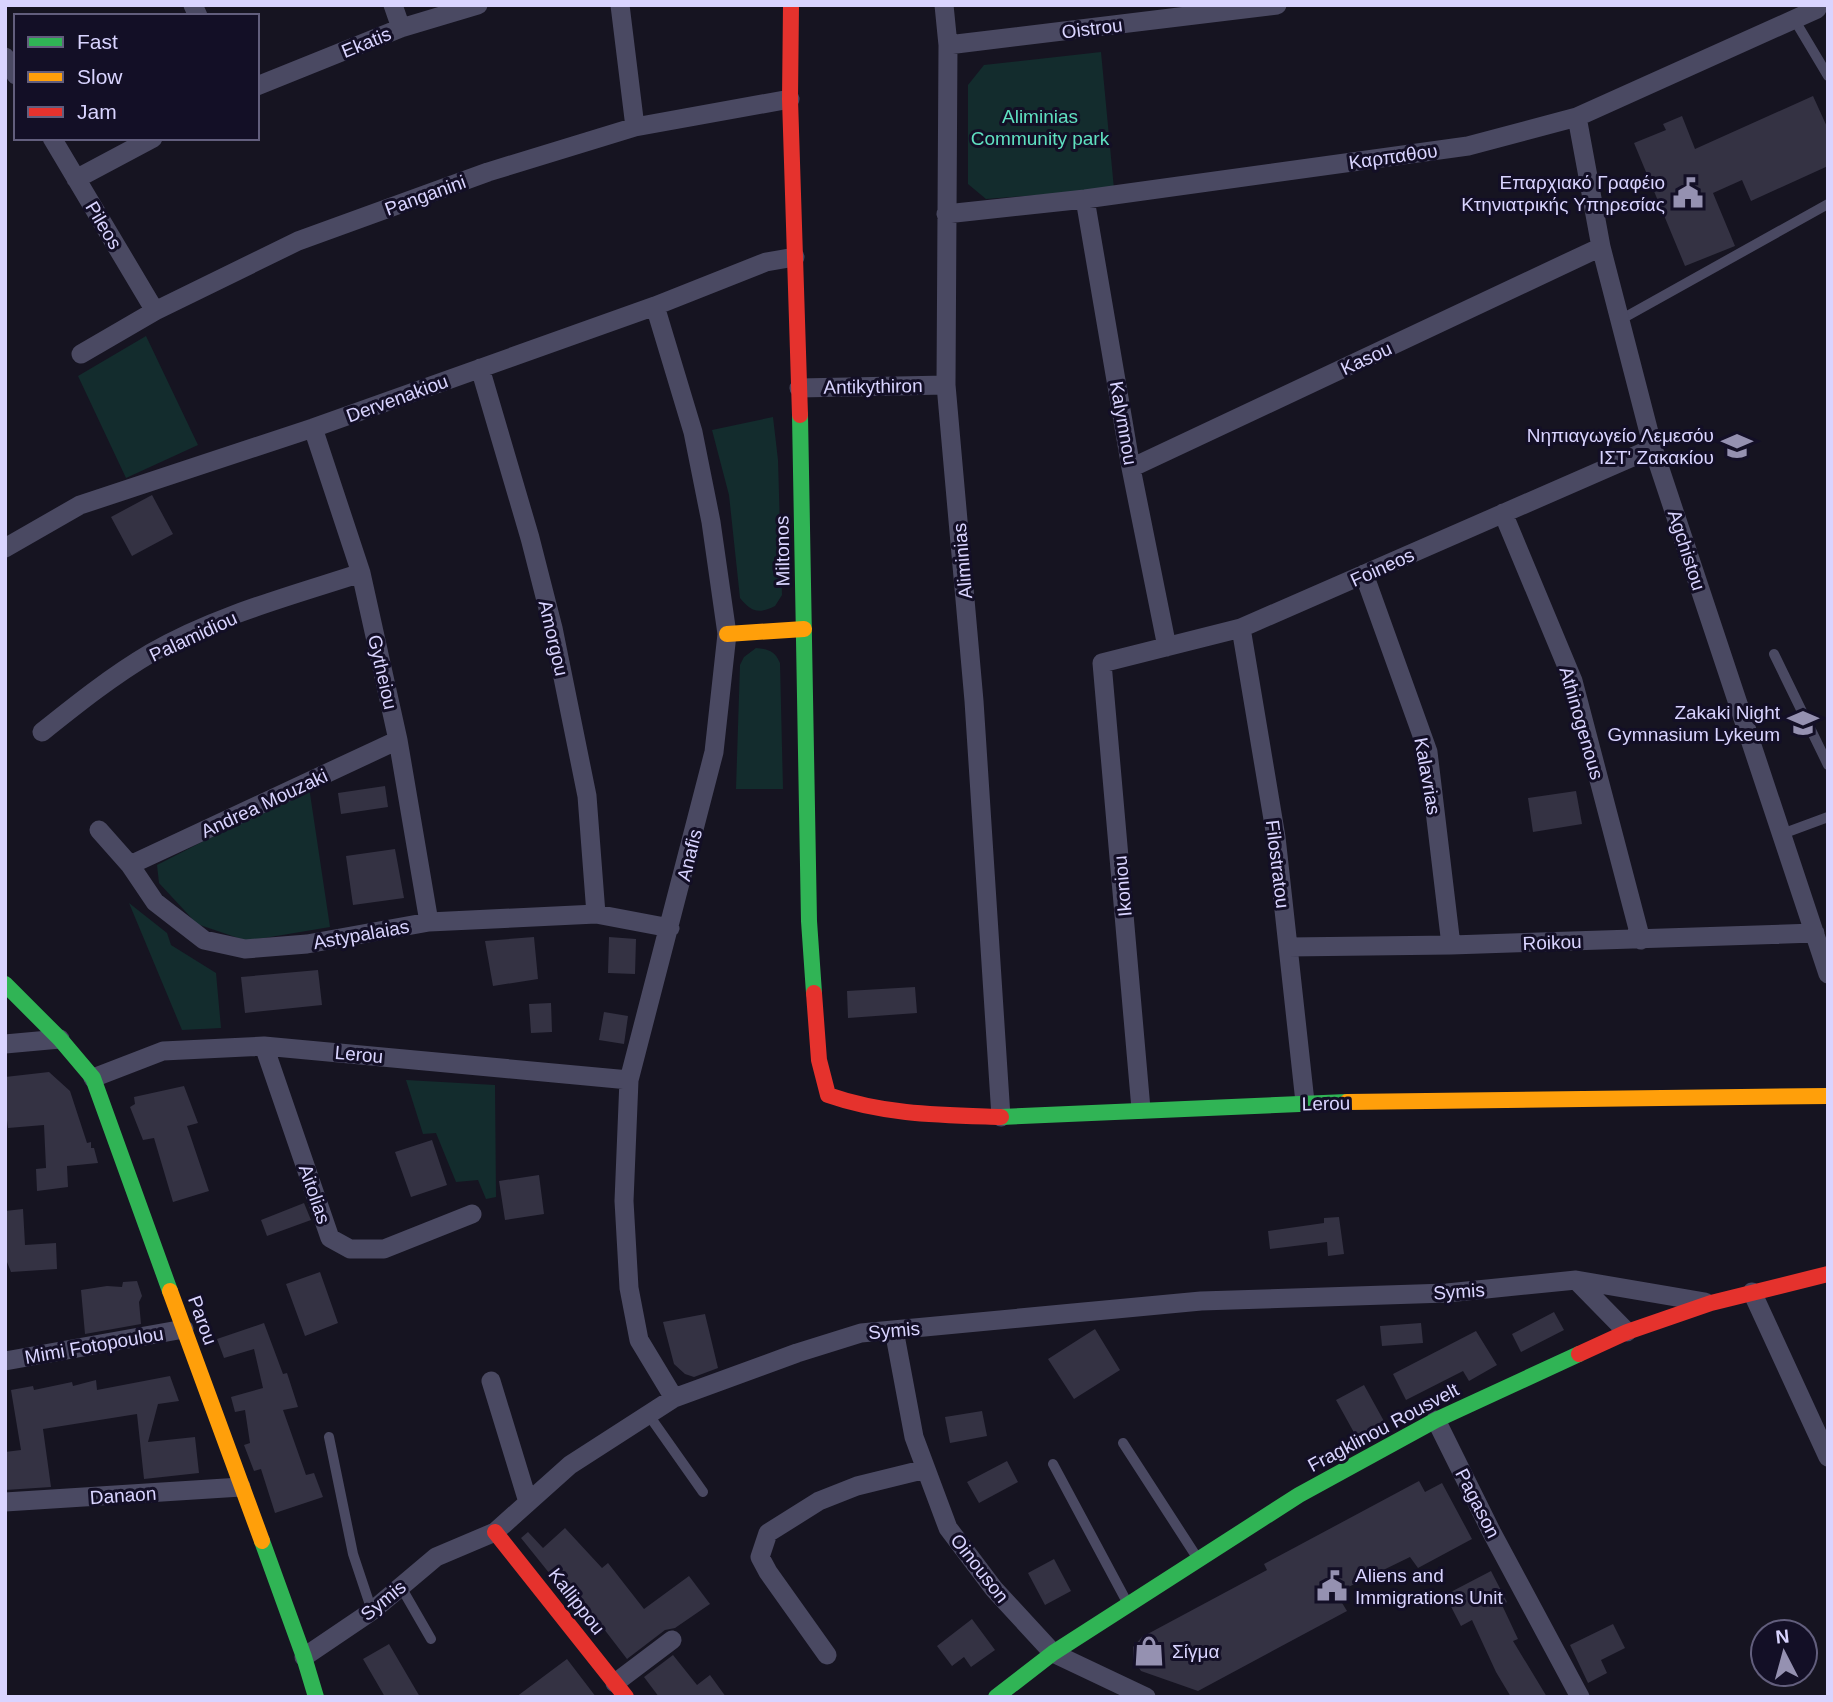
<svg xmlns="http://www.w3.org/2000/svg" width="1833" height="1702" font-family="Helvetica,sans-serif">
	<rect width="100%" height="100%" fill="#161421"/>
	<path fill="#132c2d" d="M1101,52L1114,189L986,199L968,184V85L984,65Z
		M146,336L198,445L126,478L78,376Z
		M773,417L778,460L782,595L775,606C759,614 751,612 740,598L729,495L712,430Z
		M756,648C769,649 775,651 780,663L783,789H736L740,665L744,657Z
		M309,787L330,927L247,941L197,924L159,883L157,865Z
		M129,903L167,933L171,945L216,973L221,1028L182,1030Z
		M406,1080L495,1085L496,1197L486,1199L478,1180L456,1182L436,1133L423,1134Z"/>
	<path fill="#343243" d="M1813,96L1828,129V166L1751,201L1742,180L1713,193L1735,246L1685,266L1634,143L1666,130L1663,124L1682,116L1695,149Z
		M152,495L173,534L132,556L111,517Z
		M385,786L388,807L341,814L338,793Z
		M1576,791L1582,824L1533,832L1528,798Z
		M395,849L404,898L353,905L346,856Z
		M534,937L538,979L493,986L485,941Z
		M609,937L636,939L635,974L608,973Z
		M318,970L322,1005L245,1013L241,977Z
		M915,987L917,1013L848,1018L847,991Z
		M551,1003L552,1032L531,1033L529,1004Z
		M604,1012L628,1016L624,1044L599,1040Z
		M49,1072L70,1091L87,1143L91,1142V1148H94L98,1163L67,1166L68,1187L37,1191L36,1169L46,1168L44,1125L8,1128L7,1120H5V1077Z
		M184,1086L198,1123L187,1126L209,1191L173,1202L154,1138L143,1140L130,1107L135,1104L134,1097Z
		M432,1140L447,1185L411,1197L395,1152Z
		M539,1175L544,1214L505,1220L499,1181Z
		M304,1203L311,1220L267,1236L261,1220Z
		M23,1209L25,1245L56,1243L57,1269L11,1272L7,1262L5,1211Z
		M1339,1217L1344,1254L1328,1256L1327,1242L1270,1249L1268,1231L1324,1223V1218Z
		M320,1272L338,1323L305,1336L286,1284Z
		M137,1281L142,1296L139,1302L141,1324L85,1334L81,1290L107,1286L122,1287L123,1282Z
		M1554,1312L1564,1330L1521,1352L1512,1334Z
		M705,1314L718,1368L694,1377L685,1374L674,1364L663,1322Z
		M264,1323L283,1374L287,1373L298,1407L283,1410L306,1475L314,1473L323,1497L275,1513L261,1469L254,1471L244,1445L250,1443L245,1410L235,1412L231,1397L263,1388L254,1349L224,1358L217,1339Z
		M1421,1323L1423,1343L1382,1346L1380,1326Z
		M1095,1329L1120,1370L1074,1399L1048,1359Z
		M1476,1331L1497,1365L1469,1381L1463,1371L1406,1400L1393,1374Z
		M170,1376L179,1401L158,1404L148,1442L195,1437L199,1473L144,1479L137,1414L43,1429L51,1487L5,1490V1452L21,1450L11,1390L33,1386L34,1390L72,1382L73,1386L96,1380L97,1390Z
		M1364,1385L1385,1423L1357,1438L1336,1400Z
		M982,1411L987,1436L950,1443L945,1417Z
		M1007,1461L1018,1482L979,1503L967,1482Z
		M1419,1481L1425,1492L1442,1483L1472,1539L1418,1568L1410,1557L1336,1593L1347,1611L1198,1691L1141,1671L1133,1659V1647L1142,1637L1267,1570L1264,1564Z
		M565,1528L602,1568L608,1563L644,1609L689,1576L710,1604L675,1628L665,1630L627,1659L561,1573L554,1579L521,1538L528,1532L543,1548Z
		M1054,1559L1071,1591L1045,1605L1028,1573Z
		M1491,1571L1507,1602L1502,1605L1518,1639L1513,1641L1547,1697H1511L1496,1672L1472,1620L1461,1626L1445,1595Z
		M972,1619L995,1650L971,1667L964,1657L952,1666L937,1646Z
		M1613,1624L1625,1648L1601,1660L1607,1673L1588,1683L1570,1645Z
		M389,1644L420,1697H385L363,1659Z
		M673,1655L697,1685L710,1675L726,1697H659L644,1677Z
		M567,1659L596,1697H516Z"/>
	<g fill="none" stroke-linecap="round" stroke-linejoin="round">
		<path stroke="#4a4962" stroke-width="10" d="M1794,19L1828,76
			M1620,320L1828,204
			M1774,654L1828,765
			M1782,834L1828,817
			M648,1414L703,1492
			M329,1437L353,1554L372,1611
			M1123,1443L1198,1559
			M1053,1464L1128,1604
			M401,1587L431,1639"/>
		<path stroke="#4a4962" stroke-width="19" d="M193,5L198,16
			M393,5L401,28
			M620,5L635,127
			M944,5L948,45L946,385L974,701L1001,1117
			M948,45L1277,5
			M5,57L16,75
			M257,86L401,28L478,5
			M1577,117L1601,247L1653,448L1828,974
			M52,138L155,311
			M76,179L153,138
			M1085,199L1131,468L1167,647
			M946,214L1085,199L1468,146L1577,117L1817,9
			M655,306L693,432L711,522L727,634L714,752L629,1080L624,1201L629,1288L639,1340L674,1398
			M81,354L155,311L298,241L488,172L635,127L790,99
			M480,368L530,538L553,628L587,796L596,914
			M799,388L946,385
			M313,428L361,573L398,740L429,922
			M1131,468L1601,247
			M1503,513L1573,681L1641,940
			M5,548L80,505L313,428L655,306L766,262L795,257
			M1364,574L1428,752L1451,945
			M1241,628L1276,837L1305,1102
			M42,732C77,704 112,676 151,653C215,616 290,596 361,573
			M99,830L130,865L155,902L204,940L245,949L307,944L429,922L596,914L670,928
			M130,865L398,740
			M1288,947L1451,945L1815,933
			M5,1044L60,1039
			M264,1046L330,1238L350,1249H384L472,1214
			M93,1078L163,1051L264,1046L629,1080
			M1141,1109L1102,663L1241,628L1653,448
			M1576,1280L1627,1332
			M1752,1292L1828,1457
			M894,1330L914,1437L948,1528L994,1589L1053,1653L1146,1697
			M5,1361L184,1329
			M491,1381L528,1502
			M1436,1420L1492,1533L1580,1697
			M5,1502L241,1487
			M827,1655L768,1572L760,1557L768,1533L819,1501L857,1486L926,1469
			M304,1657L372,1611L436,1557L495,1532L570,1465L674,1398L797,1353L861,1333L1201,1301L1447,1293L1576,1280L1705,1302
			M615,1683L672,1640"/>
		<path stroke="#30b455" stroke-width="16" d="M800,415L809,921L814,993
			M5,984L60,1039L93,1078L170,1291
			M1001,1117L1347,1102
			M262,1541L304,1657L316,1697
			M996,1697L1053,1653L1299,1495L1436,1420L1579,1354"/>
		<path stroke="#ff9f0a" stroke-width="16" d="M727,634L804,629
			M1347,1102L1828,1096
			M170,1291L262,1541"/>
		<path stroke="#e5322d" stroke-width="16" d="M791,5L790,99L800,415
			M814,993L819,1060L828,1095C885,1115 941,1115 1001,1117
			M1579,1354L1627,1332L1711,1303L1828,1274
			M495,1532L626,1697"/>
	</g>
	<defs>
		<g id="civic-bare" transform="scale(2.415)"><path d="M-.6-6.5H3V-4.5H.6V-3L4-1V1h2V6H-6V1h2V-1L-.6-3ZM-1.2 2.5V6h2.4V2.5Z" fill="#9591b1" stroke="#130f26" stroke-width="2.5" paint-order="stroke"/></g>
		<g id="school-bare" transform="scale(2.415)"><path d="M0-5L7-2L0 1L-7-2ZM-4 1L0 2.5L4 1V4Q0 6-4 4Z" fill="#9591b1" stroke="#130f26" stroke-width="2.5" paint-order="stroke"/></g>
		<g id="shop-bare" transform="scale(2.415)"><path d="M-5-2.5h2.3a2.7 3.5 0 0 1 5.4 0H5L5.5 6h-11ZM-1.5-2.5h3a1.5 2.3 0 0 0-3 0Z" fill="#9591b1" stroke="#130f26" stroke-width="2.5" paint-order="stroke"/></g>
	</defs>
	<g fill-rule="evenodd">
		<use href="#civic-bare" x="1688" y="193"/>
		<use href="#school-bare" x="1737" y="446"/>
		<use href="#school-bare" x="1803" y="723"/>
		<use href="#civic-bare" x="1332" y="1586"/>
		<use href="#shop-bare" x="1149" y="1651"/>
	</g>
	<g text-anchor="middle" stroke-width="6" stroke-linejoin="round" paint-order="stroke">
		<g font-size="19" fill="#d9d4ff" stroke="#130f26">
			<text transform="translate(1092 28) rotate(-7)" y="7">Oistrou</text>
			<text transform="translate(366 42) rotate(-22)" y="7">Ekatis</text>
			<text transform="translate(1393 156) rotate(-8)" y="7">Καρπαθου</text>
			<text transform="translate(425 195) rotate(-20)" y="7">Panganini</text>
			<text transform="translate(104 225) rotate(59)" y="7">Pileos</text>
			<text transform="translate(1366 358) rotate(-25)" y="7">Kasou</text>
			<text transform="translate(873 386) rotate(-1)" y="7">Antikythiron</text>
			<text transform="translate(397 398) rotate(-20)" y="7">Dervenakiou</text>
			<text transform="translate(1124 423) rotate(80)" y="7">Kalymnou</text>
			<text transform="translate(1687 550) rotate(72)" y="7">Agchistou</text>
			<text transform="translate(782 551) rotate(-91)" y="7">Miltonos</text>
			<text transform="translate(962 561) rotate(-95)" y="7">Aliminias</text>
			<text transform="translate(1382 567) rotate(-24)" y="7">Foineos</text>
			<text transform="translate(193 636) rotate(-25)" y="7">Palamidiou</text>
			<text transform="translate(554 638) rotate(77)" y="7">Amorgou</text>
			<text transform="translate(383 672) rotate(77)" y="7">Gytheiou</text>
			<text transform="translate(1582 723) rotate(74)" y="7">Athinogenous</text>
			<text transform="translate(1428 776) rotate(80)" y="7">Kalavrias</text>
			<text transform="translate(264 803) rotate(-25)" y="7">Andrea Mouzaki</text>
			<text transform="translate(689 855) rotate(-76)" y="7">Anafis</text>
			<text transform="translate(1278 864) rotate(83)" y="7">Filostratou</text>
			<text transform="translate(1122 886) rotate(-95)" y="7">Ikoniou</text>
			<text transform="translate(361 934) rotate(-10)" y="7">Astypalaias</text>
			<text transform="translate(1552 942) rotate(-2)" y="7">Roikou</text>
			<text transform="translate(359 1054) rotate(5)" y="7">Lerou</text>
			<text transform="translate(1326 1103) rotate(-1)" y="7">Lerou</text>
			<text transform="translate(315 1194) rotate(71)" y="7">Aitolias</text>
			<text transform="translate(1459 1291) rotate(-4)" y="7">Symis</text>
			<text transform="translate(203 1320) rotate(70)" y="7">Parou</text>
			<text transform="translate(894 1330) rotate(-5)" y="7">Symis</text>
			<text transform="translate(94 1345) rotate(-10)" y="7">Mimi Fotopoulou</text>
			<text transform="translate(1383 1427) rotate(-28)" y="7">Fragklinou Rousvelt</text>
			<text transform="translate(123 1495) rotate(-4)" y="7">Danaon</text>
			<text transform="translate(1478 1503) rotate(63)" y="7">Pagason</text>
			<text transform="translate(980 1568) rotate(52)" y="7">Oinouson</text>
			<text transform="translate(383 1600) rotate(-39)" y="7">Symis</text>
			<text transform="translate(577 1601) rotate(52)" y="7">Kallippou</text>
		</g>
		<g font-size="19" fill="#5fe0c0" stroke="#130f26">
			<text x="1040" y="123">Aliminias<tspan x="1040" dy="22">Community park</tspan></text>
		</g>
		<g font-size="19" fill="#d9d4ff" stroke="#130f26" text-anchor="end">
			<text x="1665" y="189">Επαρχιακό Γραφέιο<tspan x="1665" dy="22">Κτηνιατρικής Υπηρεσίας</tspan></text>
			<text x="1714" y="442">Νηπιαγωγείο Λεμεσόυ<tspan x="1714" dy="22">ΙΣΤ' Ζακακίου</tspan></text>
			<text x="1780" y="719">Zakaki Night<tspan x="1780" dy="22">Gymnasium Lykeum</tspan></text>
			<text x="1355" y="1582" text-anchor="start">Aliens and<tspan x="1355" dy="22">Immigrations Unit</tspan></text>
			<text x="1172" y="1658" text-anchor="start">Σίγμα</text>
		</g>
	</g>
	<rect width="1833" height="1702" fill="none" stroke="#d9d4ff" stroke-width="14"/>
	<rect x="14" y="14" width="245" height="126" fill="#130f26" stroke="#625e7d" stroke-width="2"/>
	<rect x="28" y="37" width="35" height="10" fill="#30b455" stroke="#625e7d" stroke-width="2"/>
	<text x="77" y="49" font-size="21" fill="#d9d4ff">Fast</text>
	<rect x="28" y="72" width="35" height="10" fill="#ff9f0a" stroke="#625e7d" stroke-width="2"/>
	<text x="77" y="84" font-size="21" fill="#d9d4ff">Slow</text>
	<rect x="28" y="107" width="35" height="10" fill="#e5322d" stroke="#625e7d" stroke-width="2"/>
	<text x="77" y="119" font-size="21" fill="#d9d4ff">Jam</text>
	<g transform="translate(1784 1653) rotate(354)"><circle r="33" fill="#130f26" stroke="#625e7d" stroke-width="2"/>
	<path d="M0-5L12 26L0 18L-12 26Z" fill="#9591b1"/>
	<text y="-10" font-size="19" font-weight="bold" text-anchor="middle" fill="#d9d4ff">N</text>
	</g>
</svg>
